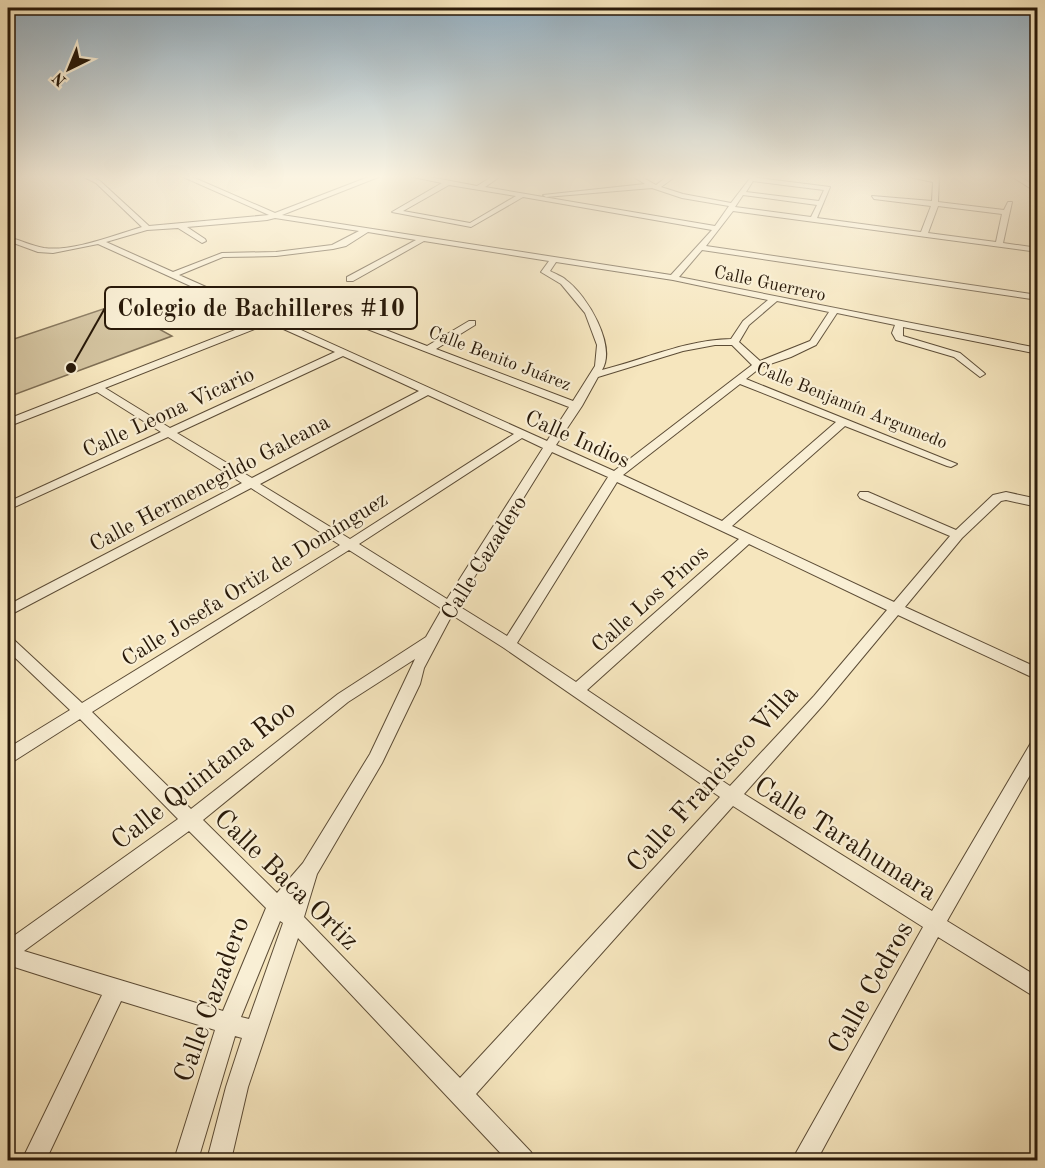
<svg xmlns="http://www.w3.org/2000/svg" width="1045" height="1168" font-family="'Old Standard TT',serif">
	<rect width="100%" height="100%" fill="#f6e6be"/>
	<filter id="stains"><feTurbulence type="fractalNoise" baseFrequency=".00333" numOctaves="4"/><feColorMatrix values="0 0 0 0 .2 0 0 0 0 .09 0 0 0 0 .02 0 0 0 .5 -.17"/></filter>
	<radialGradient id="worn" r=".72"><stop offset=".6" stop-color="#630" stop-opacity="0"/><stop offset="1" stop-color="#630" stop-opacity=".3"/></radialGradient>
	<path fill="#d3c39f" stroke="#7e6e54" stroke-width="1.5" d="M115,305L172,336L8,397V341Z"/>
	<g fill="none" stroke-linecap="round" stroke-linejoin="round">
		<path fill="#b0a080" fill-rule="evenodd" d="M1021,176H1038V184Z"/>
		<g stroke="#5c4c36" stroke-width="2">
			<path id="minor" d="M82,176H91L100,181L149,226L269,215L181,176H190L275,213L371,176H381L282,215L671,275L712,230L523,197L471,227L392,212L442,183L408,176H424L477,186L493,176H501L485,187L715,226L729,206L682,198L652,188L546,197L543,195L645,184L632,176H640L656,185L668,176H676L661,187L683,194L731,203L751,177L830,187L817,218L921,232L931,206L874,199L872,196L932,201L933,182L905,176H939L938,202L1004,210L1008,202H1012L1003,243L1038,248V252L733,211L706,246L1038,295V300L702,250L679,277L1038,348V354L903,327V336L960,353L983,372L985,374L980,377L954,357L896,340L892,333L895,325L837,313L816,345L791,357L761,367L746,379L957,464L951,467L947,466L845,426L732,526L894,602L950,536L860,498L858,495L860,492H868L956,530L993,495L1006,492L1038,499V507L1006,500L1001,501L962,538L905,607L1038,668V680L898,615L824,704L744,794L932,911L1032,741L1038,740V761L947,921L1038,977V999L938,937L817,1160H792L923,927L733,806L476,1094L531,1152L535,1160H507L298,938L248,1087L231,1160H207L226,1087L242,1038L235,1036L198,1160H174L215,1030L121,1001L46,1160H22L102,995L8,965V940L178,819L80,719L14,761L8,762V748L70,710L8,651V638L13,639L82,703L340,545L251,488L8,616V605L242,483L168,437L8,510V502L161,432L97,392L12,425L8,426V419L263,319L98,244L53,253L38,252L8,241V237C20,240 32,246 44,248C73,252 114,235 142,227L96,183ZM753,181L824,190L819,201L746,192ZM449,185L516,196L470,223L403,211ZM743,195L817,205L811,217L735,207ZM938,206L1002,214L996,242L928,233ZM275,218L359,231L332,245L276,252L222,253L173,272L106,242L147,230L178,228L202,243L206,241L205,239L187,227L267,220ZM368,232L416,240L347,277V281H353L424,241L549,261L541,272L561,284L585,313L597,345L595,366L573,401L436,349L475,325V321H469L427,346L337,311L306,302H240L179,275L223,257L276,256L333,249L346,246ZM556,262L673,280L768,300L743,321L731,339C685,340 646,359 602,370C617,346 587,295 566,280C562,276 555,274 550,271ZM777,301L829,312L810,341L760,361L739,342L749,325ZM250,307L306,308L331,315L569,407L547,441ZM270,323L335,352L170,428L105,388ZM715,345H732L752,365L614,471L556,445L582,406L598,377L683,351ZM343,356L419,391L252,478L177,433ZM740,384L836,422L722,521L623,475ZM428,395L514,434L350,539L260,484ZM522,438L543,448L447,599L359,544ZM552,452L608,477L507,636L457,605ZM617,482L739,539L576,682L517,643ZM749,544L887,610L814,696L730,786L587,690ZM349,550L442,609L426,637L338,694L191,809L92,712ZM452,615L504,648L720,797L460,1078L304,917L317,874L382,763L420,684L424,668ZM415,659L370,754L303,863L277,893L203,820L348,702ZM189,831L266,908L223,1011L24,951ZM280,921L283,923L249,1019L241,1017Z
				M1011,176H1019L1038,188V193Z"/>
		</g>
		<use href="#minor" fill="#f9efd5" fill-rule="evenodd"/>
	</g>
	<linearGradient id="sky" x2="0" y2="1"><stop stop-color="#91acbe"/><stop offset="0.52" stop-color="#fbf4e2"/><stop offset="1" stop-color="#fbf4e2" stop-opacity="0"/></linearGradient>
	<rect width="1045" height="340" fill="url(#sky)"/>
	<g text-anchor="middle" stroke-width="4.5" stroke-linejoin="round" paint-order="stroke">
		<g font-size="18" fill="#281909" stroke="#f9efd5">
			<text transform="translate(770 283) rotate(12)" y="6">Calle Guerrero</text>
			<text transform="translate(500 358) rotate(21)" y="6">Calle Benito Juárez</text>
			<text transform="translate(852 405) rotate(22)" y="6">Calle Benjamín Argumedo</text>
		</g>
		<g font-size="22" fill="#281909" stroke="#f9efd5">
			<text transform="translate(168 411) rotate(-25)" y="8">Calle Leona Vicario</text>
			<text transform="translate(578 438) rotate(24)" y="8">Calle Indios</text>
			<text transform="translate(209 482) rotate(-28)" y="8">Calle Hermenegildo Galeana</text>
			<text transform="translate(483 557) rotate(-58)" y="8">Calle Cazadero</text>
			<text transform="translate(254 578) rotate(-32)" y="8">Calle Josefa Ortiz de Domínguez</text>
			<text transform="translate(649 598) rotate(-42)" y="8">Calle Los Pinos</text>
		</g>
		<g font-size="27" fill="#281909" stroke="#f9efd5">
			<text transform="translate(203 774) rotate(-38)" y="9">Calle Quintana Roo</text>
			<text transform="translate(712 778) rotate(-48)" y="9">Calle Francisco Villa</text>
			<text transform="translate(846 838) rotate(32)" y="9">Calle Tarahumara</text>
			<text transform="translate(287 879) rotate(44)" y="9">Calle Baca Ortiz</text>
			<text transform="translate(870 987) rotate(-61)" y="9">Calle Cedros</text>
			<text transform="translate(211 999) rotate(-70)" y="9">Calle Cazadero</text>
		</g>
	</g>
	<path fill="none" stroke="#281909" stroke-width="2" d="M71 368L105 308"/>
	<circle fill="#281909" stroke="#f9efd5" stroke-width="2" cx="71" cy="368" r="6"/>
	<rect fill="#f9efd5" stroke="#281909" stroke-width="2" x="105" y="287" width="312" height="42" rx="6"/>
	<g font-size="24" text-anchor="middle" font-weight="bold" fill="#281909">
		<text x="261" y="316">Colegio de Bachilleres #10</text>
	</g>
	<rect width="1045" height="1168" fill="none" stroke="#f6e6be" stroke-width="30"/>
	<rect x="9" y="9" width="1027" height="1150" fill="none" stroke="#281909" stroke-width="3"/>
	<rect x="15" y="15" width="1015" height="1138" fill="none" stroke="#281909" stroke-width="1.5"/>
	<g transform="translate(69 69) rotate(223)" stroke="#f9efd5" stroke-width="4.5" paint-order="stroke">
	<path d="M0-4.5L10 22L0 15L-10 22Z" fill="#281909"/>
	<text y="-9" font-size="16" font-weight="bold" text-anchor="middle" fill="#281909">N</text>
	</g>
	<rect width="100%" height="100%" filter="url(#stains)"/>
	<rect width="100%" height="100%" fill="url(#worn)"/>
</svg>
